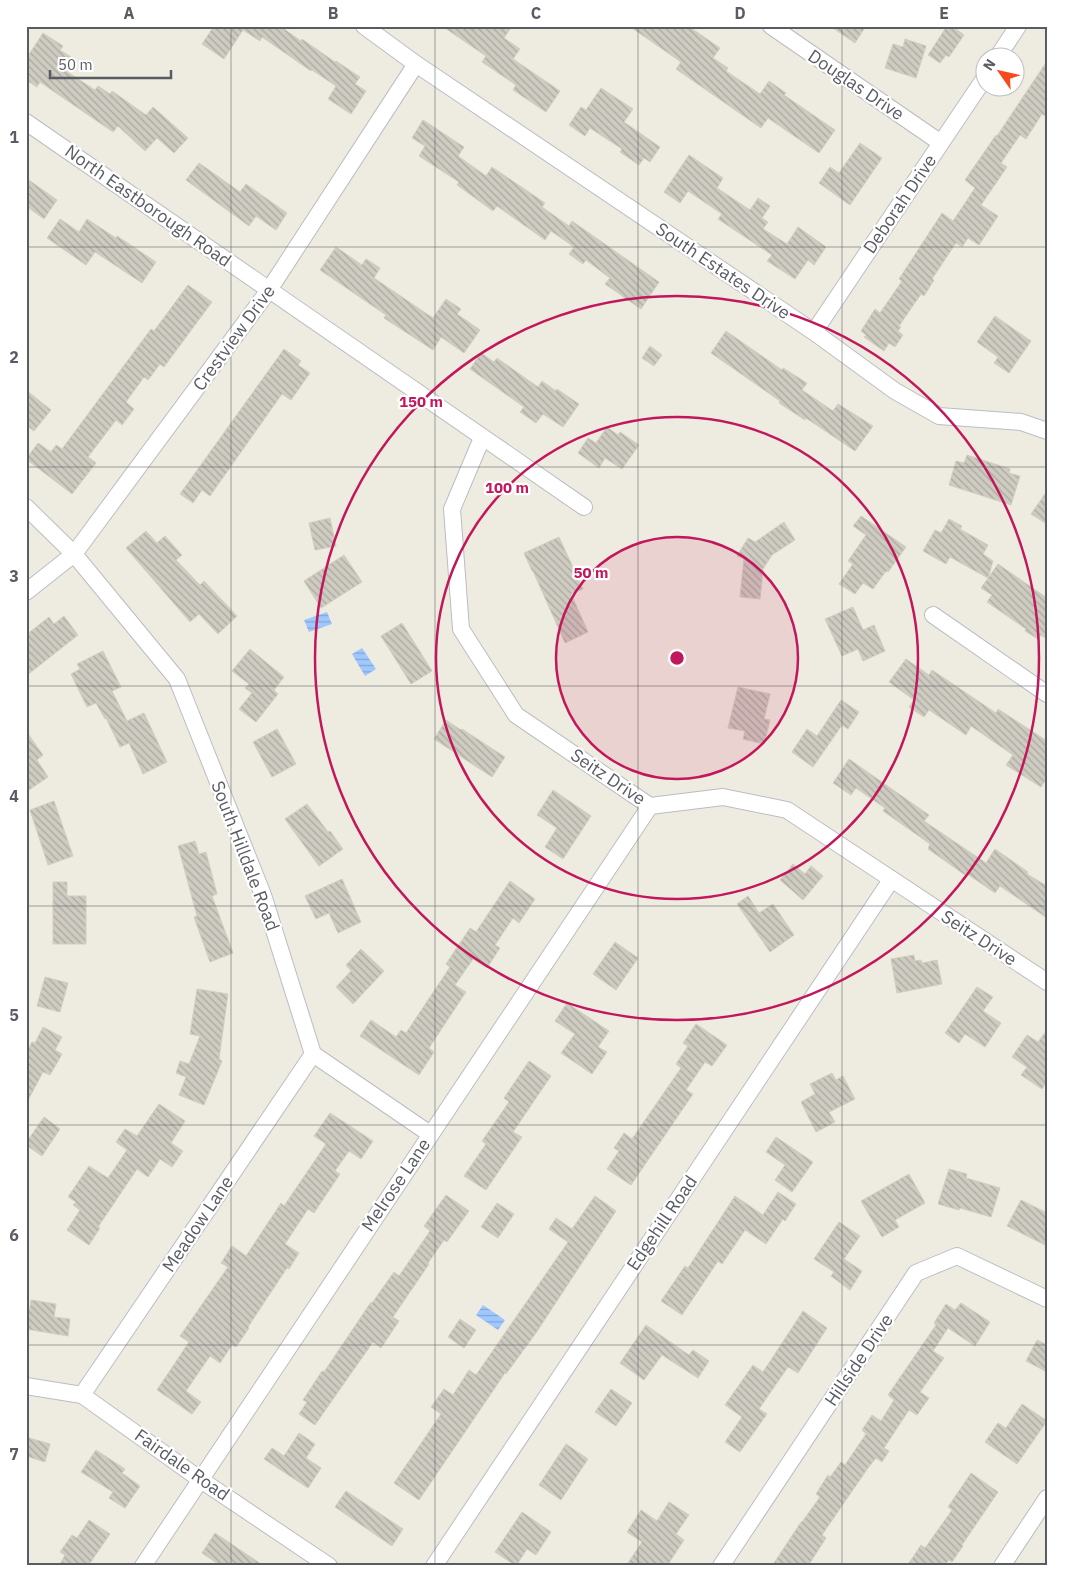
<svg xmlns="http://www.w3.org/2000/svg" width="1073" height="1592" font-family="'IBM Plex Sans',sans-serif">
	<defs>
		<pattern id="water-rules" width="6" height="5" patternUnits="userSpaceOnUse" patternTransform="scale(1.25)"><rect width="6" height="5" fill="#9ec8ff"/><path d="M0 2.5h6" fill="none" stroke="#84a6d2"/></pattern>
		<pattern id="building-back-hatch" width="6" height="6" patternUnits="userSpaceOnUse" patternTransform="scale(1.25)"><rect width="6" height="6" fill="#cecbc1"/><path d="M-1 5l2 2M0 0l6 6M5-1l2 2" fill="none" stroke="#aaa8a0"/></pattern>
	</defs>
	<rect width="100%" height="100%" fill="#eeece0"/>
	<path fill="url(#water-rules)" d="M327,612L332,624L309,632L304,620Z
		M362,648L376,669L365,676L352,654Z
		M483,1305L505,1320L498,1330L476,1315Z"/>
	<path fill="url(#building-back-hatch)" stroke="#d3cfbe" d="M214,26H280L301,41L302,39L335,62L336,61L360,77L355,84L366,91L351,114L328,99L336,86L312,70L311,71L262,37L260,41L243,30L224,59L202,44Z
		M442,26H512L504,38L520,49L513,59L560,91L546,112L513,90L516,85L482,62L486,56Z
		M629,26H688L720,48L713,58L728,68L726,71L760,94L769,81L786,93L784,95L835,130L819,153L768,118L761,128L676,69L681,62Z
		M830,26H866L855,43Z
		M947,26H952L964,35L949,57L946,55L940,63L928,55Z
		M43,33L63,46L60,50L71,57L63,69L95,90L98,86L110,94L112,91L146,115L153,107L188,138L174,153L157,138L145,151L118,126L113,132L40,82L37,87L26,80V59Z
		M905,39L926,46L916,78L885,68L893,44L903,47Z
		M1047,61V117L1042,114L1026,139L1020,135L1001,163L1007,167L981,205L998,216L979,245L968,238L962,247L956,243L932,279L934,280L924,296L921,294L899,326L901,327L898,331L903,335L895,347L889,343L884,351L864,337L866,335L861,331L875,309L880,313L902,281L899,279L942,213L953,221L975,188L965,180L996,135L997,136Z
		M601,88L633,109L624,122L660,147L650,162L644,158L639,165L620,152L622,149L590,128L585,136L569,125L581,107L586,110Z
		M423,120L464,147L458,156L486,176L492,167L545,203L542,207L569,226L572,221L659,282L641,309L605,284L610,278L586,260L583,264L569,254L574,247L551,231L545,240L497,206L493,211L457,185L459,182L419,156L425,146L412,138Z
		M860,143L882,158L850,205L819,183L830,167L839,173Z
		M689,155L723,178L717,188L750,210L758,198L770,206L762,218L768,222L763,229L787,244L798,227L826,247L814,265L808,260L795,279L767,261L772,255L718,219L722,214L688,191L680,203L664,192Z
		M199,163L240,192L246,184L287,213L276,230L256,216L249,226L186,180Z
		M26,178L57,200L44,219L26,206Z
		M60,219L79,232L87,219L116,238L117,236L156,262L142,283L95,252L86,265L47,238Z
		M336,247L362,265L366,259L380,268L374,278L433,318L446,299L461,309L457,314L480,330L464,353L441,337L433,350L384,318L386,315L320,270Z
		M188,285L212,302L164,367L160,364L148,380L144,377L126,402L134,409L122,425L116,420L88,457L96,463L72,494L26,459L38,443L51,452L56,445L62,449L151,329L154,331Z
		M995,316L1031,341L1009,373L994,363L998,357L977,342Z
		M726,331L782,370L783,368L807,383L802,390L833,411L838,404L873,426L855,451L806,418L805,420L779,403L780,401L711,353Z
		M650,346L662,355L654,366L642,358Z
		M284,349L301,361L298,365L310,373L291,400L282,394L210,496L202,490L193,503L180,494Z
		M481,353L494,362L497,358L538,387L542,381L556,391L557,389L579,404L563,427L543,414L536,423L520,412L524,407L470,369Z
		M26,390L51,410L34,431L26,425Z
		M607,427L618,435L620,432L639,445L622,469L605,458L599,468L578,453L588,438L596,443Z
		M967,455L1010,469L1009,473L1020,476L1011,505L949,485L956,461L964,463Z
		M1047,491V524L1031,514Z
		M861,516L906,547L888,572L886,571L873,589L863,583L855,594L839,584L853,564L848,561L866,535L853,526Z
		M330,518L336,546L315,550L309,523Z
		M949,519L962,526L960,529L988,545L983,554L993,561L988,578L950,557L946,564L923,551L935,530L941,533Z
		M784,522L795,540L772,555L763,569L760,599L740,597L744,559L737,556L748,538L755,542Z
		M146,531L157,543L165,536L182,555L176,560L200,585L204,581L237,616L218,634L199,614L190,622L126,548Z
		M559,537L583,589L571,594L588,632L565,643L533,571H532L524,553Z
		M344,555L362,582L321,608L304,581Z
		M998,564L1047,598V639L1041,635L1038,639L1025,631L1026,629L987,602L992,595L981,588Z
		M853,607L863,630L874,625L885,651L863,661L858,649L842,656L825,619Z
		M64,616L78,635L26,676V635L49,617L54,624Z
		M402,623L432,671L411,684L381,636Z
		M250,649L284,677L274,690L278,694L256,722L239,709L252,693L245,688L249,684L232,671Z
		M103,651L121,687L112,691L127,721L144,713L167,762L143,774L129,743L120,747L106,718L105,719L96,703L87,707L71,674L80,669L77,664Z
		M906,659L929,675L932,670L996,713L998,709L1047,741V778L1041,787L1006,765L1013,755L971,726L966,735L929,710L924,717L909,707L914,700L889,682Z
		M738,687L770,694L764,719L770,720L764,744L743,739L745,731L728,728Z
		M841,700L859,712L848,729L842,725L813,767L792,752L807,729L817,736Z
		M446,720L461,730L462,729L505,757L492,777L434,739Z
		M277,729L296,764L272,777L253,742Z
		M26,731L43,755L37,760L48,777L26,792Z
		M849,759L929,815L924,821L986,863L995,849L1028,872L1027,874L1047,886V918L1000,886L995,893L966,873L965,875L928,849L930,844L883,811L885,808L856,788L851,795L833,783Z
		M553,790L591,816L563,859L545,847L557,828L537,815Z
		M54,801L73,856L48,865L30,810Z
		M307,804L328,832L330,831L343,849L319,866L285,819Z
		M195,841L199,854L206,852L217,894L212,896L233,953L210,962L194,917L197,916L178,846Z
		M793,864L805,874L811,866L823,876L803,900L780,880Z
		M342,879L361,922L338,933L329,913L316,919L305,896Z
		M510,881L535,899L519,923L513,918L495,945L500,948L487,968L473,959L455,985L466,992L429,1048L434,1052L419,1075L360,1036L371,1020L396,1037L401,1030L406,1033L450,967L446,964L470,928L476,932Z
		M53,882H67V896H86V944H53Z
		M748,896L759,913L773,904L794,935L770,952L737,904Z
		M615,942L638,958L616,990L593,974Z
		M361,949L384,971L353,1004L336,987L351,971L346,965Z
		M914,955L915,961L921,960L922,963L937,960L942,984L897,993L891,959Z
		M45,977L68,983L60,1012L37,1006Z
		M977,987L993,997L983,1011L1001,1023L985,1047L965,1034L959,1043L945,1033Z
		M197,989L228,994L219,1059L222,1061L204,1105L179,1095L186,1077L176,1073L180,1061L189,1064L200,1036L190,1034Z
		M567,1003L609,1031L598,1047L607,1052L592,1074L561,1053L575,1034L555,1021Z
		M696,1024L727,1045L712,1066L705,1062L686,1090L693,1094L631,1185L607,1169L619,1151L614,1148L624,1133L632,1139L681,1068L676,1064L688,1046L683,1043Z
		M43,1027L62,1037L55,1050L62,1054L50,1075L43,1072L26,1104V1054L32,1042L35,1043Z
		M1047,1030V1081L1042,1089L1021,1075L1027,1067L1012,1057L1027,1035L1038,1042Z
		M529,1061L551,1076L513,1132L522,1137L486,1190L464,1176L486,1144L482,1141L509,1102L504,1098Z
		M832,1073L836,1080L843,1076L855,1099L829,1112L835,1122L816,1132L801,1102L815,1094L810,1084Z
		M159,1104L185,1121L171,1143L183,1151L172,1167L160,1159L148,1177L137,1169L98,1227L100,1228L89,1245L67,1230L80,1210L73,1205L76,1202L68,1197L89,1166L108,1178L127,1150L116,1142L125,1129L137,1136Z
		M330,1113L373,1141L361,1159L349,1151L335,1171L340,1174L314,1213L308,1209L285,1244L299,1253L289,1269L287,1268L248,1327L249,1328L236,1347L232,1345L220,1363L210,1356L186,1391L201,1402L192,1414L157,1390L189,1342L180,1336L228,1267L221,1263L232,1246L246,1256L281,1203L284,1206L326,1144L314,1136Z
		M44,1117L60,1129L42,1156L26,1145V1143Z
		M776,1137L813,1162L792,1192L775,1180L785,1165L766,1152Z
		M949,1169L967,1174L966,1178L1000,1188L991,1217L960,1208L959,1210L938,1204Z
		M909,1174L925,1203L895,1220L899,1227L882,1237L861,1201Z
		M778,1192L796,1204L785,1221L783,1219L766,1244L745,1230L722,1264L718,1261L682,1315L661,1301L685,1266L688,1268L735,1196L763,1215Z
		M446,1195L469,1211L447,1242L444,1240L428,1263L429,1264L393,1317L399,1321L381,1348L373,1342L315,1425L299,1414L307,1402L303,1400L322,1371L324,1372L371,1302L372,1303L394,1272L399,1276L430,1231L424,1226Z
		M595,1196L616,1211L536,1333L506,1374L505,1373L419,1500L394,1483L441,1414L431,1407L444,1389L453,1395L469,1370L476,1375L568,1242L549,1229L556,1218L572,1229Z
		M1021,1200L1047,1213V1246L1007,1226Z
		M497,1203L514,1214L498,1238L481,1227Z
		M839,1222L860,1236L844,1259L862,1271L850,1290L831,1276L834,1272L814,1259Z
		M31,1300L56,1304L54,1317L70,1319L68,1336L26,1329V1308H30Z
		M961,1303L990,1322L975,1346L948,1328L933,1351L944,1358L920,1392L929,1398L917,1415L909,1410L884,1448L889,1451L882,1462L876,1458L868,1468L822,1535L826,1538L808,1566H772L801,1522H802L820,1497L816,1494L828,1475L830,1477L841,1462L845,1465L866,1434L862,1430L872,1415L881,1421L894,1400L888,1395L936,1325L934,1323L946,1304L955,1310Z
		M803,1311L827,1328L798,1373L788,1367L759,1409L767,1414L740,1452L725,1442L742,1417L725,1405L753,1365L763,1372Z
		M460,1319L476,1330L464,1348L448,1337Z
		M646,1325L689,1355L693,1350L709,1361L698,1378L662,1355L644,1380L620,1363Z
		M1037,1340L1047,1345V1372L1026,1361Z
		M611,1389L632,1403L616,1426L595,1412Z
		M1022,1404L1047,1421L1017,1464L985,1442L998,1423L1006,1428Z
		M299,1433L315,1444L306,1458L321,1468L308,1488L264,1459L272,1448L284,1456Z
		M26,1437L50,1444L45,1462L26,1456Z
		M566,1444L588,1459L561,1500L539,1485Z
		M96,1450L125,1469L122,1473L140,1486L125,1508L109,1498L113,1492L81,1472Z
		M971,1473L998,1492L962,1545L963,1546L952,1562L949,1560L944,1566H907L921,1545L925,1548L952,1510L948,1507Z
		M346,1491L403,1529L392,1546L335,1507Z
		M669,1502L689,1515L676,1534L684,1540L667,1566H626L642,1542L627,1532L641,1510L657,1521Z
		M522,1512L551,1532L536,1555L527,1549L516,1566L495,1552Z
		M89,1520L110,1534L88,1566H59L65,1555L60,1552L72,1535L77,1538Z
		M215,1533L264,1566H221L202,1553Z"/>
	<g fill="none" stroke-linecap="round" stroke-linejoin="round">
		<g stroke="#bbbdc3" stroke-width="18">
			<path id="minor" d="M364,26L416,64L814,332L895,391L939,416L1021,422L1047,431
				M771,26L941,143
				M997,58L1018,26
				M26,122L584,507
				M814,332L986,76
				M482,438L452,509L461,629L516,715L650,806L723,797L787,810L1047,982
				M26,507L74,554L177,679L263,895L313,1054L430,1134
				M26,592L74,554L269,290L416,64
				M933,615L1047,694
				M26,1386L82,1395L201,1480L329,1566
				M82,1395L313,1054
				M143,1566L650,806
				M434,1566L891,880
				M721,1566L916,1273L957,1256L1047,1299
				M1002,1566L1047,1498"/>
		</g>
		<use href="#minor" stroke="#fff" stroke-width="16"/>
	</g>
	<path fill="none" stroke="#595c63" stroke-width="1" stroke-opacity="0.55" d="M231,26V1566M435,26V1566M638,26V1566M842,26V1566M26,247H1047M26,467H1047M26,686H1047M26,906H1047M26,1125H1047M26,1345H1047"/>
	<circle cx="677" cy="658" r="121" fill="#c2185b" fill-opacity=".12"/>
	<g fill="none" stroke="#c2185b" stroke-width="2.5">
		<circle cx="677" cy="658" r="121"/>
		<circle cx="677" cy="658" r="241"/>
		<circle cx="677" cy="658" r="362"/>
	</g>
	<g text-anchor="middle" stroke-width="4.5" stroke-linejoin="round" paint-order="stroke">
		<g font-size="18" fill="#595c63" stroke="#fff">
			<text transform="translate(856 85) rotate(34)" y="6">Douglas Drive</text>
			<text transform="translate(900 204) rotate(-56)" y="6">Deborah Drive</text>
			<text transform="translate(148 206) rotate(35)" y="6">North Eastborough Road</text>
			<text transform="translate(723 271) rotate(34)" y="6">South Estates Drive</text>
			<text transform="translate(234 338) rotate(-54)" y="6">Crestview Drive</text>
			<text transform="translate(608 777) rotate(34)" y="6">Seitz Drive</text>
			<text transform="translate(245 856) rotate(69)" y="6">South Hilldale Road</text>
			<text transform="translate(979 938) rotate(33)" y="6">Seitz Drive</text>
			<text transform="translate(396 1185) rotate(-56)" y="6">Melrose Lane</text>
			<text transform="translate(662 1223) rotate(-56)" y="6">Edgehill Road</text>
			<text transform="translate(198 1224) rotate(-56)" y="6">Meadow Lane</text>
			<text transform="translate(859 1360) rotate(-56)" y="6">Hillside Drive</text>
			<text transform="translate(182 1465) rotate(35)" y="6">Fairdale Road</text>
		</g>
	</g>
	<circle cx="677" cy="658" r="8" fill="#c2185b" stroke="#fff" stroke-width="2.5"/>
	<g font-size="15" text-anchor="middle" font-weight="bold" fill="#c2185b" stroke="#fff" stroke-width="4.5" stroke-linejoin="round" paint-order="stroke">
		<text x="421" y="407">150 m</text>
		<text x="507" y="493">100 m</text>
		<text x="591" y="578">50 m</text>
	</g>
	<rect width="1073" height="1592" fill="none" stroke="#ffffff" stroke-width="55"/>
	<g transform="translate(1000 72) rotate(304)"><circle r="24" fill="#ffffff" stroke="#bdbec1"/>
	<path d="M0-4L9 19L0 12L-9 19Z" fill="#fa4919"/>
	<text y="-8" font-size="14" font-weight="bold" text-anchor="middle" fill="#595c63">N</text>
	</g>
	<path d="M50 70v8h121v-8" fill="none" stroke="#595c63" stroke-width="2.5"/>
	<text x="58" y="70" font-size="15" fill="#595c63" stroke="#ffffff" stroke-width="4" paint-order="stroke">50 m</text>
	<rect x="28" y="28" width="1018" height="1536" fill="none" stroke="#595c63" stroke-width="2"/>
	<g font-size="16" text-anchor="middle" font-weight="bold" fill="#595c63">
		<text x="129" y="19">A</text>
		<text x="333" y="19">B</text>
		<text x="536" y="19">C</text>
		<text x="740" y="19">D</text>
		<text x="944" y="19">E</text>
		<text x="14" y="143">1</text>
		<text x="14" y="363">2</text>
		<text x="14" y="582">3</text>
		<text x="14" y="802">4</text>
		<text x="14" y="1021">5</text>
		<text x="14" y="1241">6</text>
		<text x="14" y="1460">7</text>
	</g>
</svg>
